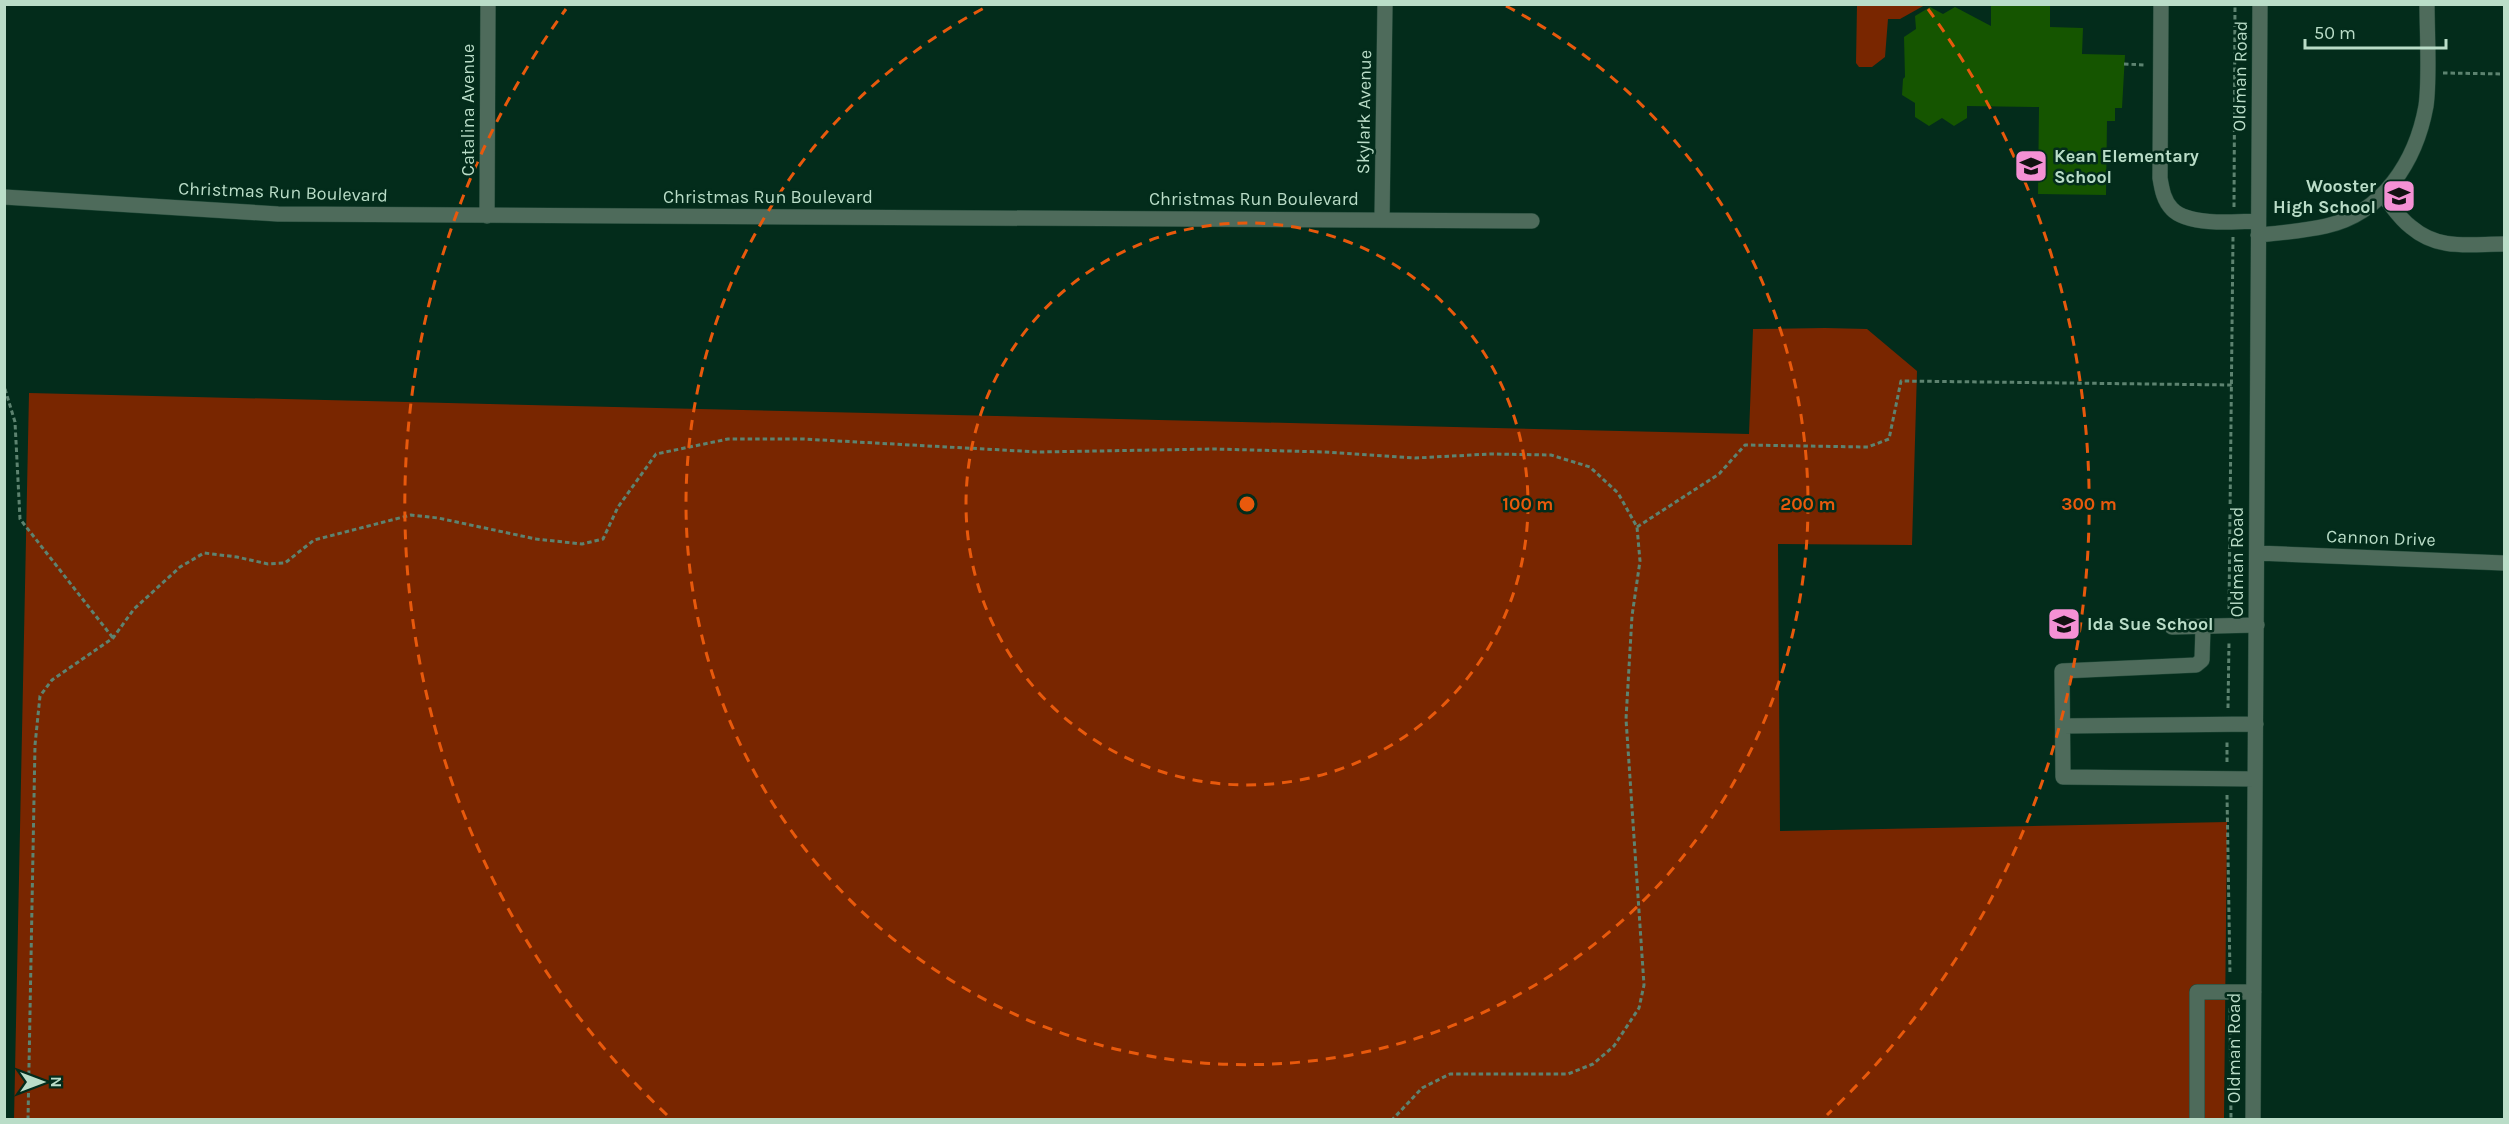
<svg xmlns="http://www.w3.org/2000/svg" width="2509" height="1124" font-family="Karla,sans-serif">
	<rect width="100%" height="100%" fill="#032c1b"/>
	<path fill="#792600" d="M1857,5V4L1925,5L1900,19H1888L1885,57L1872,67H1859L1856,63Z
		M1825,328L1867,329L1917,371L1912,545L1778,544L1780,831L2227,822L2224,1119L14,1120L29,393L1749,434L1753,329Z"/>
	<path fill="#155500" d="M1991,4H2050V27L2083,28L2082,54L2125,55L2122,108H2115V121H2107L2106,195L2038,194L2039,107L1967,106V118L1954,126L1942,118L1929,126L1915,117V103L1902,95L1903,79L1905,77L1904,37L1916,29L1915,16L1930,7L1943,14L1955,7L1991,26Z"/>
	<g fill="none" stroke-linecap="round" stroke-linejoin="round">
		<g stroke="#204837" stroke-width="16">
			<path id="minor" d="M2161,4L2160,178C2162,190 2164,201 2172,209C2188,226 2236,222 2257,221
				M2383,195C2392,206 2400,219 2411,227C2439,251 2470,244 2504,244
				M4,197L278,214L1532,221
				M487,216L488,4
				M1382,219L1385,4
				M2258,235C2280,233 2304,231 2326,226C2383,213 2416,161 2426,106C2430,78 2427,34 2427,4
				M2257,553L2504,563
				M2172,627L2257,625
				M2203,627L2202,660L2196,665L2062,671L2063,777L2255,779
				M2063,726L2256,724
				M2197,1120V992H2254
				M2253,1120L2260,4"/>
		</g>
		<path stroke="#5d8370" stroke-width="3" stroke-dasharray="4.5 3" stroke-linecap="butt" d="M2124,64L2144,65
			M2443,73L2504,74
			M2234,207L2235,4
			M5,389L15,422L20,519L113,638
			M1637,527L1719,474L1745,445L1868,447L1889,439L1901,381L2232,385
			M2229,609L2233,237
			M2228,708L2229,642
			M2227,762V741
			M2227,795L2230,975
			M2230,1008L2231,1120
			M28,1120L35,745L40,696L52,680L113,638L134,609L180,567L204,553L237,557L268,564L285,563L314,540L411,515L438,518L536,539L582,544L603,539L618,507L656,454L728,439H803L1038,452L1215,449L1324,452L1415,458L1490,454L1551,455L1590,467L1618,493L1637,527L1640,561L1632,616L1626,719L1644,985L1639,1008L1614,1046L1593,1064L1568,1074H1450L1422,1088L1392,1120"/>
		<use href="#minor" stroke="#4e6b5b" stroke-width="15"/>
	</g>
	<g fill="none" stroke="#e8590c" stroke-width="3" stroke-dasharray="10 8">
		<circle cx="1247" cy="504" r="281"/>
		<path d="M1506 6A561 561 0 1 1 988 6"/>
		<path d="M667 1115A842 842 0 0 1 566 9M1928 9A842 842 0 0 1 1827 1115"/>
	</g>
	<defs>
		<g id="school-square" transform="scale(1.725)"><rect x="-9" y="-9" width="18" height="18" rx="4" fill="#f491d4" stroke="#032c1b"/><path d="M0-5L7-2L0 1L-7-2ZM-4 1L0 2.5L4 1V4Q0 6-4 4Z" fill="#111"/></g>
	</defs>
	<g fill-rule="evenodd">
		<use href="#school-square" x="2031" y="166"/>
		<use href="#school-square" x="2399" y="196"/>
		<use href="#school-square" x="2064" y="624"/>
	</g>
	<g text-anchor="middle" stroke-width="5" stroke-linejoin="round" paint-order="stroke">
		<g font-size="18" fill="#baddc8" stroke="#032c1b">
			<text transform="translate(2240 76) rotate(-89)" y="6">Oldman Road</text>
			<text transform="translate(468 110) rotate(-90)" y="6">Catalina Avenue</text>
			<text transform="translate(1364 112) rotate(-89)" y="6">Skylark Avenue</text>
			<text transform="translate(283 192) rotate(2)" y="6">Christmas Run Boulevard</text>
			<text x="768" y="203">Christmas Run Boulevard</text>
			<text x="1254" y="205">Christmas Run Boulevard</text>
			<text transform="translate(2381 538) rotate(2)" y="6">Cannon Drive</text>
			<text transform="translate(2237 562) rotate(-90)" y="6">Oldman Road</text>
			<text transform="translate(2234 1048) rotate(-90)" y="6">Oldman Road</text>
		</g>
		<g font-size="18" font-weight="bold" fill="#baddc8" stroke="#032c1b" text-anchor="start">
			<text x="2054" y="162">Kean Elementary<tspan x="2054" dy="21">School</tspan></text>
			<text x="2376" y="192" text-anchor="end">Wooster<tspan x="2376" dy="21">High School</tspan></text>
			<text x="2087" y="630">Ida Sue School</text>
		</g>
	</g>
	<circle cx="1247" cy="504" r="9" fill="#e8590c" stroke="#032c1b" stroke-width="3"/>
	<g font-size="18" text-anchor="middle" font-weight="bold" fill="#e8590c" stroke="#032c1b" stroke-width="5" stroke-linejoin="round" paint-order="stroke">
		<text x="1528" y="510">100 m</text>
		<text x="1808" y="510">200 m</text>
		<text x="2089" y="510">300 m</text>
	</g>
	<rect width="2509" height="1124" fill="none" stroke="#baddc8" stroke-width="12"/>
	<g transform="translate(42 1082) rotate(90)" stroke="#032c1b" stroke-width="4.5" paint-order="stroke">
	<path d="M0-4.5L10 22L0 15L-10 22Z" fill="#baddc8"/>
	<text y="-9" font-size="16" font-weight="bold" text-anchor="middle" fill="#baddc8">N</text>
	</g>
	<path d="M2305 39v9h141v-9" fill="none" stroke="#baddc8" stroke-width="3"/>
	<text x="2314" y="39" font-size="18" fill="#baddc8" stroke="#032c1b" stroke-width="4.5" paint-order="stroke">50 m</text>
</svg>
